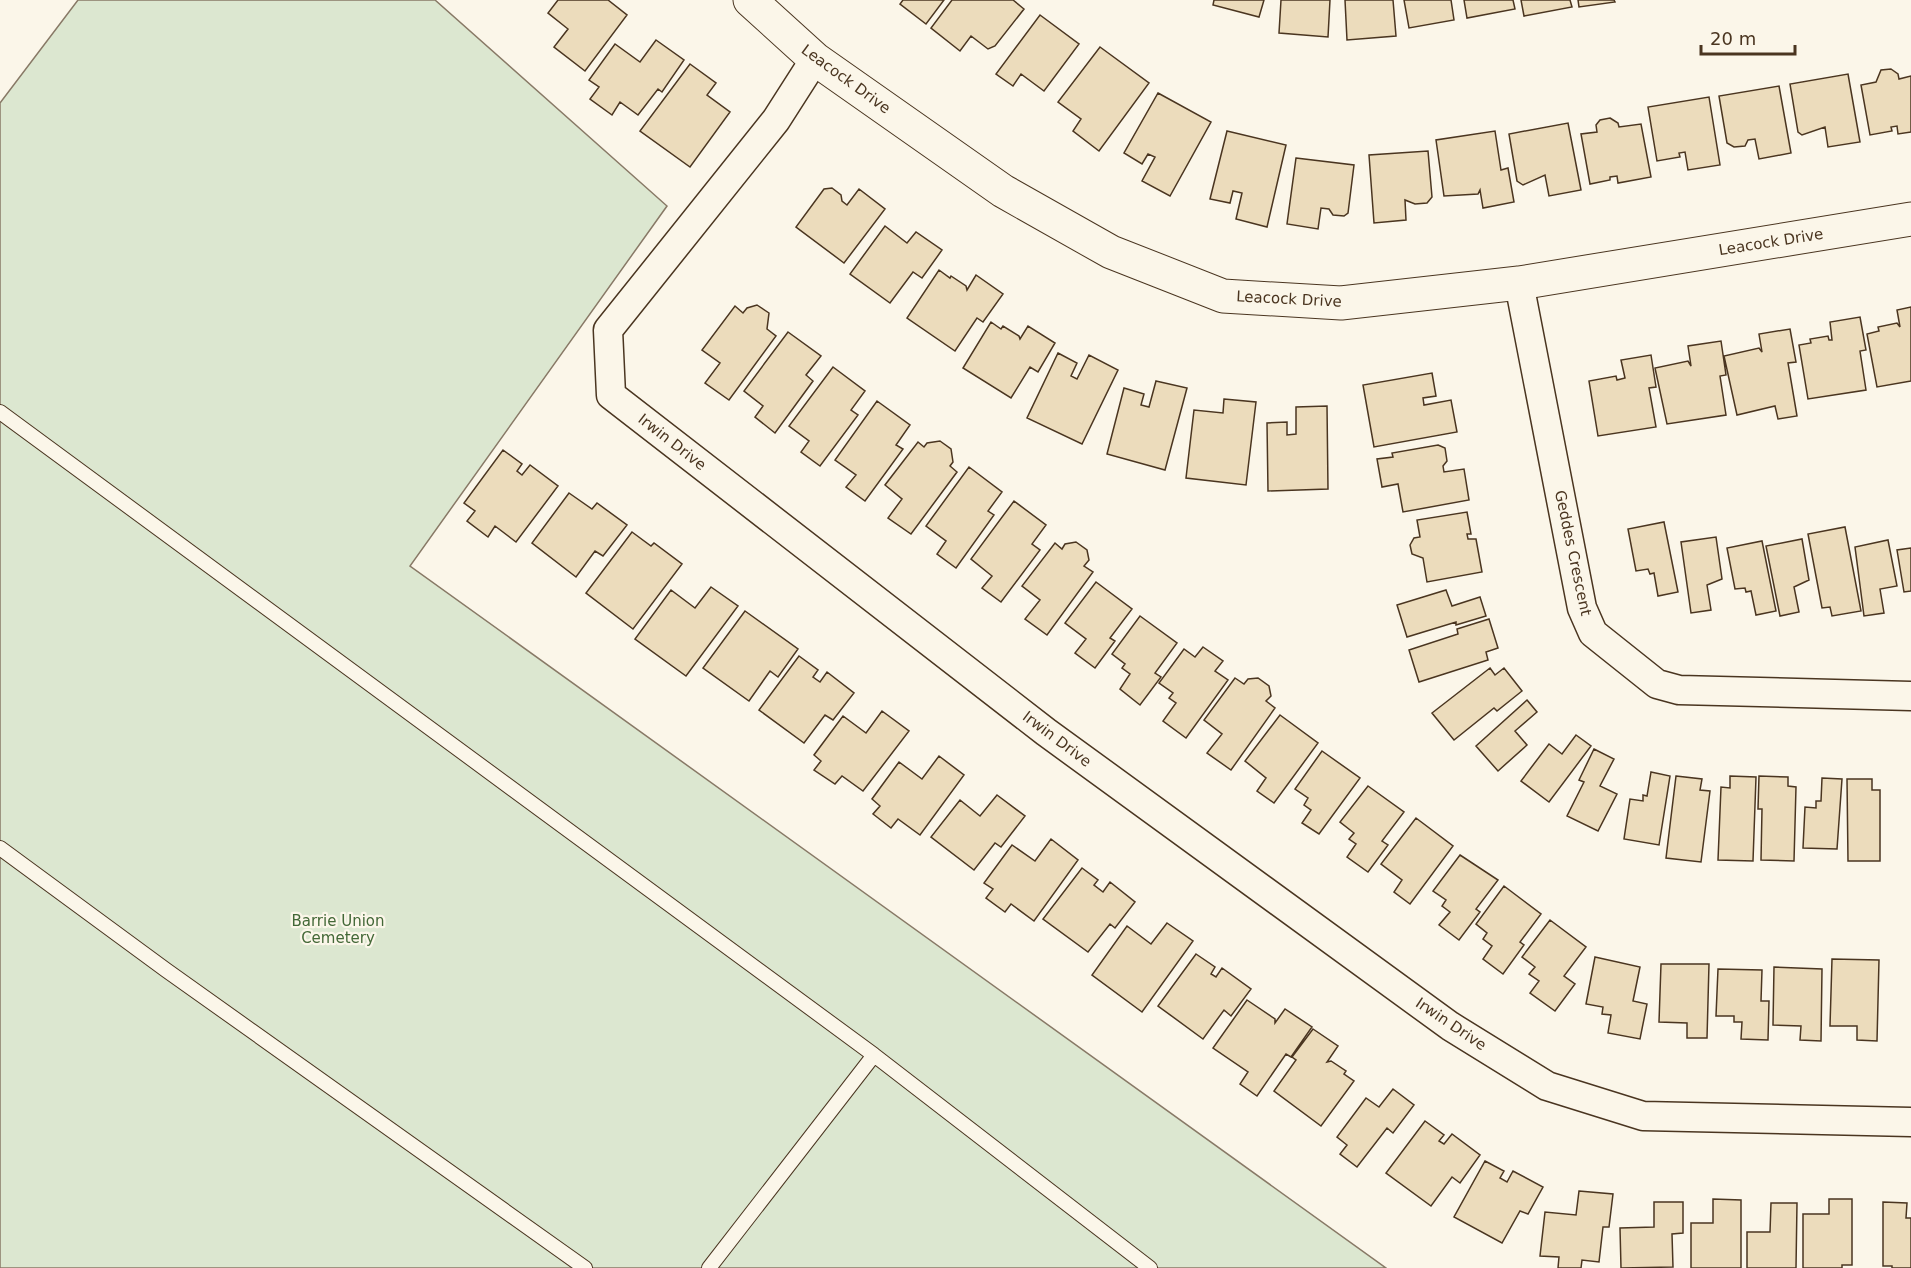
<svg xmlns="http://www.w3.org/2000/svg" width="1911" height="1268" font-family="'DejaVu Sans',sans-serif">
	<rect width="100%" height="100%" fill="#fbf6e9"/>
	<path fill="#dce7d0" stroke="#887966" stroke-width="1.5" d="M78,0H435L667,206L410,566L1386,1268H0V103Z"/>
	<path fill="#ecdcbc" stroke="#4a3520" stroke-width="1.5" d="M558,0H608L627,15L585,71L554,47L568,29L548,13Z
		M903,0H944L926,24L900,4Z
		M952,0H1013L1024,9L995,46L988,49L971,36L960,51L931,28Z
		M1214,0H1264L1259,17L1213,5Z
		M1281,0H1330L1328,37L1279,33Z
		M1345,0H1393L1396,36L1347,40Z
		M1404,0H1451L1454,20L1409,28Z
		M1464,0H1513L1515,9L1467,18Z
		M1521,0H1570L1572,7L1524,16Z
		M1578,0H1614L1615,2L1579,7Z
		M1040,15L1079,44L1044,91L1021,74L1013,86L996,74Z
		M656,40L684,60L662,92L658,89L638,115L620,102L612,115L590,99L599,87L589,80L615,44L640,62Z
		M1100,47L1149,83L1099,151L1073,131L1081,119L1058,102Z
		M690,64L716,83L707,95L730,112L690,167L640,131Z
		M1891,69L1898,74L1899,79L1911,76V132L1898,134L1897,126L1891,127L1892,131L1870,135L1861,85L1876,82L1881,70Z
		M1848,74L1860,142L1828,147L1825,127L1802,135L1798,132L1790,84Z
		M1779,86L1791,153L1759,159L1755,139L1748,140L1745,146L1734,147L1727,143L1719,96Z
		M1158,93L1211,122L1170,196L1142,181L1155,157L1148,154L1142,164L1124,153Z
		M1709,97L1720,165L1688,170L1685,152L1679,153L1680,157L1657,161L1648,107Z
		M1610,118L1618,123L1619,127L1641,124L1651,177L1618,183L1617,176L1610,177V180L1590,184L1581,134L1597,132L1596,125L1600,120Z
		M1568,123L1581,190L1549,196L1545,175L1523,185L1517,181L1509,134Z
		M1227,131L1286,145L1267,227L1236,219L1242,193L1233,191L1230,203L1210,199Z
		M1495,131L1501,170L1508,168L1514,202L1483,208L1480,190L1478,194L1444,196L1436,140Z
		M1428,151L1432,197L1427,203L1415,204L1405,200L1406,220L1374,223L1369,155Z
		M1296,158L1354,165L1348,213L1344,216L1333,215L1329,209L1321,208L1318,229L1287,224Z
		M832,188L841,195L842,201L847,205L859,189L885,209L844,263L796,227L824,189Z
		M885,226L907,243L916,232L942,250L922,278L913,272L890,303L850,274Z
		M939,270L950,278L951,276L966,286L967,290L976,275L1003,294L983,322L977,318L955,351L907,318Z
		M757,305L769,313L767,329L776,336L729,400L705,383L720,363L702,350L735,306L743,313L747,308Z
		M1911,307V381L1877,387L1867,334L1879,331L1878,327L1897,323L1900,327L1897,310Z
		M1860,317L1866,350L1860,351L1866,390L1808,399L1799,345L1811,343L1810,339L1828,336L1829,340H1832L1830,322Z
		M991,322L1001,329L1003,326L1019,336L1020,339L1028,326L1055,343L1038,372L1030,367L1011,398L963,368Z
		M1790,329L1796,362L1788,363L1797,416L1778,419L1775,406L1737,415L1724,356L1759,348L1762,352L1759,334Z
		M788,332L821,356L806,375L813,381L775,433L755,417L763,406L744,391Z
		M1721,341L1726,375L1720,376L1726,415L1667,424L1655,368L1688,361L1691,366L1688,346Z
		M1058,353L1077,363L1071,376L1077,379L1089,355L1118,370L1082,444L1027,418Z
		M1651,355L1656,387L1649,388L1656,427L1598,436L1589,381L1616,376L1617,380L1625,378L1621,360Z
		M833,367L865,391L851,410L858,415L820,466L801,452L809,441L789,426Z
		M1432,373L1436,396L1423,398L1424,405L1451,400L1457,432L1374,447L1363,385Z
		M1156,381L1187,388L1165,470L1107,454L1124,388L1144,394L1141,405L1149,407Z
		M1224,399L1256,402L1246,485L1186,478L1194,410L1223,413Z
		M877,401L910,425L896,445L903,449L865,501L846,487L856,475L835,460Z
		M1327,406L1328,489L1268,491L1267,423L1287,422V435L1296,434V407Z
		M940,441L951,449L953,462L950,466L957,472L911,534L888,518L902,499L885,485L918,442L924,447L927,443Z
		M1438,445L1445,448L1447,461L1443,466L1444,472L1464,469L1469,500L1403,512L1398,484L1382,487L1377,459L1393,457L1392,453Z
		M503,450L522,464L517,471L522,475L530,465L558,486L516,542L495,526L488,537L467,521L475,511L464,503Z
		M969,467L1002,492L988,511L994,515L956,568L937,554L946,541L926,526Z
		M569,493L592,509L597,503L627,525L603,556L595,551L576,577L532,543Z
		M1014,501L1046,525L1032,544L1040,550L1001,602L982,588L992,576L971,559Z
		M1467,512L1471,534H1467L1468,539H1476L1482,572L1427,582L1423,558L1412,554L1410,545L1414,538L1420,537L1417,520Z
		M1664,522L1678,592L1658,596L1654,573L1650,574L1648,569L1636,571L1628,529Z
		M1845,527L1861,611L1832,616L1830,607L1822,608L1808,534Z
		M632,532L651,546L654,543L682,564L633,629L586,593Z
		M1716,537L1722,579L1707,585L1711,610L1691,613L1681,542Z
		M1802,539L1809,580L1794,587L1799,612L1780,616L1766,546Z
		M1888,540L1897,586L1880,589L1884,613L1864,616L1855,547Z
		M1762,541L1776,611L1756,615L1751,591L1746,592L1745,588L1735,589L1727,548Z
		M1076,542L1087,550L1089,560L1084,566L1093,572L1047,635L1025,619L1040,600L1022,586L1055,543L1062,549L1065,544Z
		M1911,548V591L1904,592L1897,550Z
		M1096,582L1132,609L1110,638L1115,641L1095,668L1075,653L1086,639L1065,623Z
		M711,587L738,606L686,676L635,639L671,590L695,608Z
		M1446,590L1452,606L1480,597L1486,616L1456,625V622L1407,637L1397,605Z
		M745,611L798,649L778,677L770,671L749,701L703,668Z
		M1140,616L1177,643L1155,673L1161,677L1140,705L1120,689L1130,674L1122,668L1125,664L1112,654Z
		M1489,619L1498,648L1486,652L1488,660L1419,682L1409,650L1458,634L1457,629Z
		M1203,647L1223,661L1215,671L1228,680L1186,738L1163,721L1176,703L1169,698L1173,693L1159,683L1184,649L1195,657Z
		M799,656L818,670L813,677L820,682L827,672L854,693L833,720L825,715L804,743L759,710Z
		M1490,668L1495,675L1504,668L1522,691L1497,711L1494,708L1454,740L1432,713Z
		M1235,678L1244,684L1248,679L1258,678L1269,686L1271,696L1266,701L1275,708L1231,770L1207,753L1222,734L1204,720Z
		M1527,700L1537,712L1515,731L1527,745L1498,771L1476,746Z
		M882,711L909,731L863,791L842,776L835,784L814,770L821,761L814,755L843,716L866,733Z
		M1280,715L1318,743L1274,803L1257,791L1266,778L1245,761Z
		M1576,735L1591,746L1549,802L1521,781L1549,744L1562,754Z
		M1594,749L1614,759L1600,786L1617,794L1598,831L1567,816L1584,782L1579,780Z
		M1322,751L1360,778L1319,834L1302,823L1311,810L1304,805L1308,798L1295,789Z
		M939,756L964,775L920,835L898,819L891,828L873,814L880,806L872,799L899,762L922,779Z
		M1651,772L1670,776L1659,845L1624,839L1630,799L1643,801V795L1647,796Z
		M1676,776L1702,779L1700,790L1710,791L1701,862L1666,858Z
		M1730,776L1756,777L1753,861L1718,860L1721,787L1730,788Z
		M1759,776L1788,777V786L1796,787L1794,861L1761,860L1762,809H1758Z
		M1822,778L1842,779L1837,849L1803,848L1805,807L1816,808V801H1821Z
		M1847,779H1872V790H1880V861H1848Z
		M1368,786L1404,812L1382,841L1388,845L1368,872L1347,857L1356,844L1349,839L1354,833L1340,822Z
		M997,795L1025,816L1001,847L995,843L974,870L931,837L960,800L980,816Z
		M1416,818L1453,846L1410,904L1394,892L1402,880L1381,864Z
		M1051,839L1078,860L1034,921L1011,904L1005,912L986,898L993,889L984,883L1012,845L1035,861Z
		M1460,855L1498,880L1476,909L1480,912L1459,940L1439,925L1450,912L1442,906L1446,900L1433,891Z
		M1082,868L1098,880L1094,885L1103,892L1110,882L1135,902L1115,928L1110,924L1088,952L1043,919Z
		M1504,886L1541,914L1520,942L1524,945L1503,974L1483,959L1492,946L1483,939L1487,933L1476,924Z
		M1550,920L1586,947L1564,976L1575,984L1555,1011L1530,993L1539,981L1529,974L1535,967L1522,957Z
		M1167,923L1193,941L1142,1012L1092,975L1127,926L1151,944Z
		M1196,954L1215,967L1211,974L1216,977L1222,968L1251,989L1231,1016L1224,1010L1203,1039L1158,1006Z
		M1595,957L1640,967L1633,1001L1647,1004L1640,1039L1608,1033L1611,1015L1602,1014L1603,1007L1586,1004Z
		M1832,959L1879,960L1877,1041L1857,1040V1026H1830Z
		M1661,964H1709L1707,1038H1687V1023L1659,1022Z
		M1774,967L1822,969L1821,1041L1800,1040L1801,1026L1773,1025Z
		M1718,969L1762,970L1761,1001H1769L1768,1040L1741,1039L1742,1022H1734V1016H1716Z
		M1247,1000L1275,1019V1023L1285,1009L1312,1027L1291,1057L1286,1054L1257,1096L1240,1084L1248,1072L1213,1048Z
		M1313,1029L1338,1046L1327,1062L1331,1061L1346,1071L1344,1074L1354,1081L1321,1126L1274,1091L1296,1060L1292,1057Z
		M1393,1089L1414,1105L1393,1133L1387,1128L1357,1167L1340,1154L1347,1145L1337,1137L1366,1098L1379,1107Z
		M1425,1121L1444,1135L1439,1141L1444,1144L1452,1134L1480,1155L1460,1183L1452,1177L1431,1206L1386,1173Z
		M1485,1161L1504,1171L1500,1178L1507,1182L1513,1171L1543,1187L1528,1214L1520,1211L1502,1243L1454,1217Z
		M1579,1191L1613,1194L1609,1227H1603L1599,1262L1582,1260L1581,1268H1558L1559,1257L1540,1256L1545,1212L1576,1215Z
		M1713,1199L1741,1200V1268H1691V1223H1713Z
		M1829,1199H1852V1265H1842V1268H1803V1214H1829Z
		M1654,1202H1683V1233L1672,1234L1673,1267L1621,1268L1620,1228L1654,1227Z
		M1883,1202L1907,1203L1906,1218H1911V1268H1892V1266H1883Z
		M1771,1203H1797L1796,1268H1747V1232H1770Z"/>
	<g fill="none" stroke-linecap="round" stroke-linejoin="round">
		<g stroke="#4a3520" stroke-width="16">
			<path id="service" d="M0,412L874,1055L1150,1268
				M0,848L166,970L585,1268
				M709,1268L874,1055"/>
		</g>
		<g stroke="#4a3520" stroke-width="31">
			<path id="minor" d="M815,59L776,120L608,330L611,395L1046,732L1450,1026L1547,1086L1643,1116L1911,1122
				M1519,283L1582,608L1593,633L1657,684L1679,690L1911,696"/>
		</g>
		<g stroke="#4a3520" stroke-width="35">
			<path id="tertiary" d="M750,0L815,59L1003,191L1111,252L1223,296L1341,303L1519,283L1911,219"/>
		</g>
		<use href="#service" stroke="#fbf6e9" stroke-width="14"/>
		<use href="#minor" stroke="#fbf6e9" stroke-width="28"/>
		<use href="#tertiary" stroke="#fbf6e9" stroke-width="33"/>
	</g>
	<g text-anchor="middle" stroke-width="4.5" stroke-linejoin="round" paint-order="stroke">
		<g font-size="15" fill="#4a3520" stroke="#fbf6e9">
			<text transform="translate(846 79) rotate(36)" y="5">Leacock Drive</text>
			<text transform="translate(1771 242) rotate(-9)" y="5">Leacock Drive</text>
			<text transform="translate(1289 299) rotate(3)" y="5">Leacock Drive</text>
			<text transform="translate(672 442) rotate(38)" y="5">Irwin Drive</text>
			<text transform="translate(1573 553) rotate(78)" y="5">Geddes Crescent</text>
			<text transform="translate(1057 739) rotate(37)" y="5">Irwin Drive</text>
			<text transform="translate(1451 1024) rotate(34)" y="5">Irwin Drive</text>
		</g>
		<g font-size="15" fill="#436837" stroke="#fbf6e9">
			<text x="338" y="926">Barrie Union<tspan x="338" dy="17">Cemetery</tspan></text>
		</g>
	</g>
	<path d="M1701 45v9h94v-9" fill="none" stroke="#4a3520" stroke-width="3"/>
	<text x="1710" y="45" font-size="18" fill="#4a3520" stroke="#fbf6e9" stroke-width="4.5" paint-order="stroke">20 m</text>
</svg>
